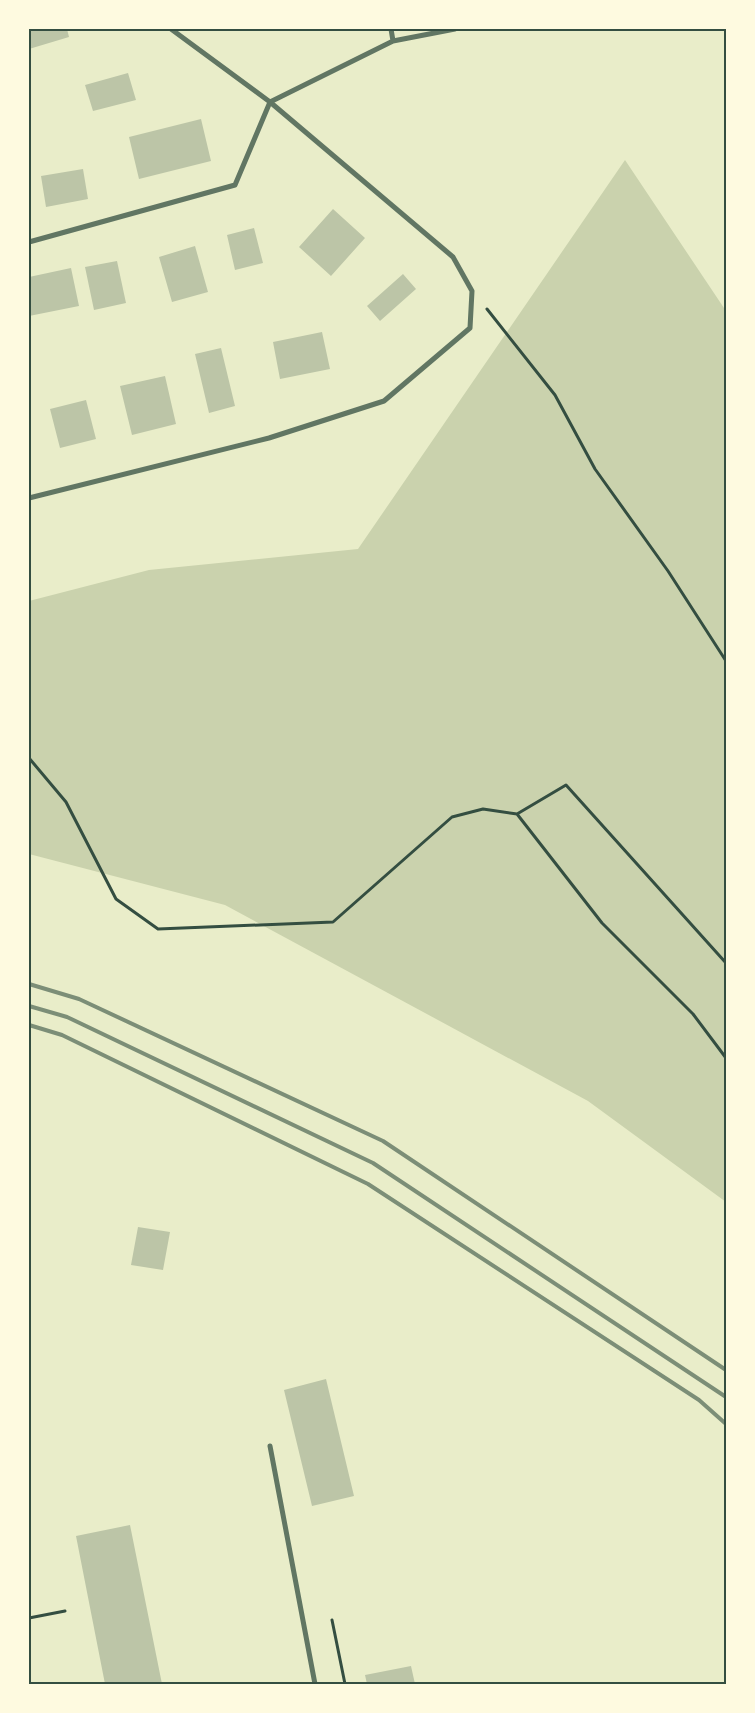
<svg xmlns="http://www.w3.org/2000/svg" width="755" height="1713" font-family="Mulish,sans-serif">
	<rect width="100%" height="100%" fill="#e9edc9"/>
	<path fill="#cad2ad" d="M625,160L726,311V1202L588,1101L225,905L29,854V601L149,570L358,549Z"/>
	<path fill="#bcc5a7" d="M29,29H67L69,37L29,49Z
		M128,73L136,100L93,111L85,85Z
		M201,119L211,161L139,179L129,137Z
		M83,169L88,199L46,207L41,176Z
		M333,209L365,238L331,276L299,247Z
		M254,228L263,263L235,270L227,235Z
		M195,246L208,292L172,302L159,257Z
		M117,261L126,303L94,310L85,267Z
		M71,268L79,306L29,316V277Z
		M403,274L416,289L380,321L367,306Z
		M322,332L330,369L280,379L273,342Z
		M221,348L235,406L209,413L195,354Z
		M165,376L176,424L132,435L120,386Z
		M86,400L96,439L60,448L50,409Z
		M138,1227L170,1232L163,1270L131,1265Z
		M326,1379L354,1496L312,1506L284,1390Z
		M130,1525L162,1684H105L76,1536Z
		M411,1666L415,1684H367L365,1675Z"/>
	<g fill="none" stroke-linecap="round" stroke-linejoin="round">
		<path stroke="#344e41" stroke-width="3" d="M487,309L555,395L595,469L668,571L726,661
			M29,758L66,802L116,899L158,929L333,922L452,817L483,809L517,814L566,785L726,963
			M517,814L602,923L693,1014L726,1058
			M29,1618L65,1611
			M332,1620L345,1684"/>
		<path stroke="#617663" stroke-width="5" d="M391,29L393,41
			M29,242L235,185L270,102L393,41L455,29
			M29,498L269,438L384,401L470,328L472,291L453,257L270,102L171,29
			M270,1446L315,1684"/>
		<path stroke="#7c8e77" stroke-width="4" d="M29,984L79,999L383,1141L726,1370
			M29,1006L67,1017L373,1163L726,1397
			M29,1025L62,1035L368,1184L699,1400L726,1424"/>
	</g>
	<rect width="755" height="1713" fill="none" stroke="#fefae0" stroke-width="60"/>
	<rect x="30" y="30" width="695" height="1653" fill="none" stroke="#344e41" stroke-width="2"/>
</svg>
